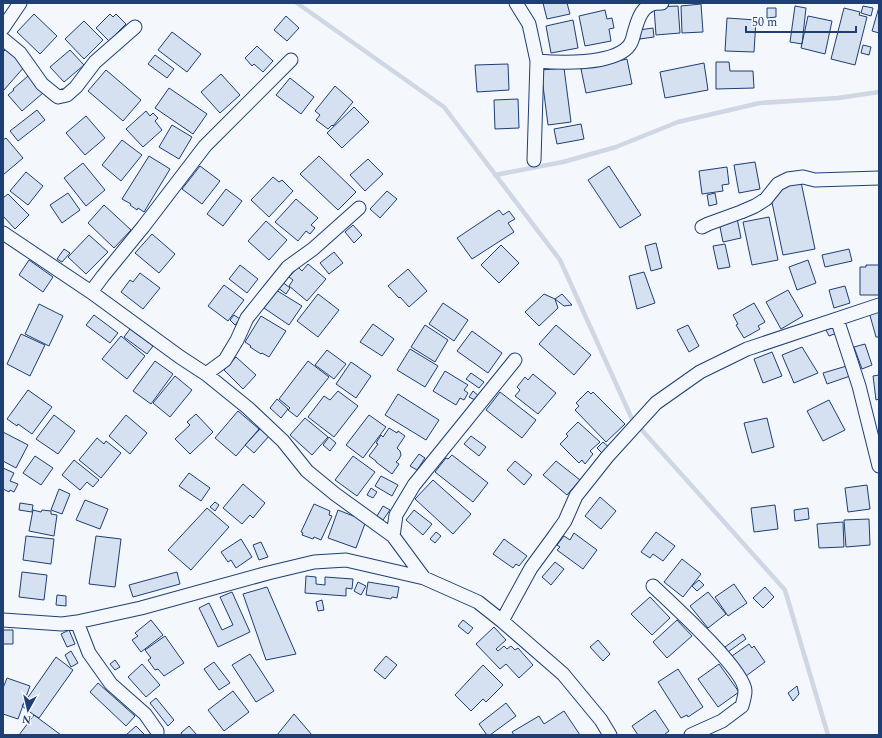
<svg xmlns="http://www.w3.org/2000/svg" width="882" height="738" font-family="Spectral,serif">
	<rect width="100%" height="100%" fill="#f4f7fb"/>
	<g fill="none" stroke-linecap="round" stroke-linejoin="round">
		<path stroke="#cfd7e4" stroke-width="4.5" d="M297,3L444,107L560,260L632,419L785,590L828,735
			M495,175L563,162L616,147L678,122L760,103L838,98L879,92"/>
	</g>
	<path fill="#d5e0f0" stroke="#1d3f73" d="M543,3H567L570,14L547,19Z
		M701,4L703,32L682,33L681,6Z
		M678,6L680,33L656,35L654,7Z
		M795,6L806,8L802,44L790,42Z
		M863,6L873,8L871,16L861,13Z
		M879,7V33L872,31Z
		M767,8H776V17L767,18Z
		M844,8L860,12L859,15L867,17L855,65L831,59Z
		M605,10L607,19L612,18L614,28L609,29L611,41L585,46L579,16Z
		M34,14L57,36L40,54L17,32Z
		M110,14L113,17L116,14L126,24L109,41L96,28Z
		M286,16L299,28L287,41L274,30Z
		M808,16L832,21L825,54L801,48Z
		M727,18L756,20L754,52L725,51Z
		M573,20L578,48L551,53L546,26Z
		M84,21L103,40L84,59L65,39Z
		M653,28L654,37L640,39L639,30Z
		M172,32L201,54L187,72L158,50Z
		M863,45L871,47L869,55L861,53Z
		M257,46L273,61L263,72L254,64L252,66L245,58Z
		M6,49L25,66L3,91V52Z
		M70,50L84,65L64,82L50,67Z
		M155,55L174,69L167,78L148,64Z
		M627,59L632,84L586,93L581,69Z
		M716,62H729L730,71H753L754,88L716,89Z
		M704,63L708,90L665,98L660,72Z
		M508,64L509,90L477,92L475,65Z
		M564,68L571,122L548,125L541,70Z
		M106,70L141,100L123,121L88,91Z
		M221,74L240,95L220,113L201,92Z
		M28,76L43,93L22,111L8,95L14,90L13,89Z
		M290,78L314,97L301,114L276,95Z
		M335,86L353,102L333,126L332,125L328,129L316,120L320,115L315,111Z
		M169,88L207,114L193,134L155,108Z
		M518,99L519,128L495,129L494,100Z
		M354,107L369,122L342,148L327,133Z
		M37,110L45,120L18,141L10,131Z
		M146,111L150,116L153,113L158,118L155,121L162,130L143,147L126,129Z
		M86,116L105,138L85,155L66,133Z
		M581,124L584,139L557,144L554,129Z
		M172,125L192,137L179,159L159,147Z
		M6,138L23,158L3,175V140Z
		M122,140L142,155L121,181L102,165Z
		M149,156L170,169L144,212L138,208L137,210L130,205L131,204L122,199Z
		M319,156L356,192L338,210L300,174Z
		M368,159L383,174L365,191L350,175Z
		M755,162L760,189L739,193L734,165Z
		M83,163L105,190L86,206L64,178Z
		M200,166L220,181L202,204L182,189Z
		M609,166L641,215L620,228L588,180Z
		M727,167L729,184L722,185L723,191L702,194L699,171Z
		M26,172L43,186L28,205L10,191Z
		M273,177L279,182L282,180L293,191L269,217L251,200Z
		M801,182L815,249L783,255L769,188Z
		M226,189L242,201L223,226L207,214Z
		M387,191L397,199L380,218L370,209Z
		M68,193L80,210L62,223L50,205Z
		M715,193L717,204L709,206L707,195Z
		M8,194L29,215L15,229L3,216V198Z
		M296,199L318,218L311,225L315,228L310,234L306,231L298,241L275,222Z
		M104,205L131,230L114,248L88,223Z
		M499,210L503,215L509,211L515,219L508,223L514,232L472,259L457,238Z
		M736,213L741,238L723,242L718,217Z
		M769,217L778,260L752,265L743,222Z
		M266,221L287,240L269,260L248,241Z
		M353,225L362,235L354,243L345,232Z
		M152,234L175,254L159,273L135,253Z
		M89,235L108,252L86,274L68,257Z
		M656,243L662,268L651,271L645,246Z
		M725,244L730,267L718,269L713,246Z
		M501,245L519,263L499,283L481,265Z
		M64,249L70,253L62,262L57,259Z
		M849,249L852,261L825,267L822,255Z
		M334,252L343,263L329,274L320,263Z
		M29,260L53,277L43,292L19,275Z
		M808,260L816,283L797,290L789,267Z
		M308,264L326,279L307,301L289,286L293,280L289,277L298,267L302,271Z
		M240,265L258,279L247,293L229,279Z
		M866,265H879V295H860V267H866Z
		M408,269L427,291L409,307L400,297L399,298L388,286Z
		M644,272L655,303L637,309L629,276Z
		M140,273L160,288L143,309L121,292L130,280L133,282Z
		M281,281L290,288L286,294L277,287Z
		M224,285L244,300L228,321L208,306Z
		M845,286L850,303L834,308L829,290Z
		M276,290L302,306L289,325L264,308Z
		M788,290L803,316L781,329L766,302Z
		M318,294L339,310L318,337L297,321Z
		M544,294L555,299L558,308L539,326L525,312Z
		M562,294L572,305L564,306L555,299Z
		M443,303L468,320L454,341L429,324Z
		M754,303L765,322L758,326L760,329L744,338L736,325L738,324L733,315Z
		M39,304L63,316L49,346L25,334Z
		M879,309V337H876L869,312Z
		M94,315L118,333L110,343L86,325Z
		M234,315L240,319L235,325L230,320Z
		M261,316L286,331L269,357L262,353L261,354L250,347L251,346L245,342Z
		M373,324L394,339L382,356L360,342Z
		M425,325L448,340L435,362L411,347Z
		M556,325L591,355L574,375L539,344Z
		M688,325L699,346L689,352L677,330Z
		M835,327L837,333L829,336L826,330Z
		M130,329L153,346L147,354L124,337Z
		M472,331L502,353L488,373L457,351Z
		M21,334L45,345L30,376L7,364Z
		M121,336L145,356L127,379L102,359Z
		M865,344L872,365L862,369L854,347Z
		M802,347L818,373L794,383L782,355Z
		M410,349L438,366L425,387L397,370Z
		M327,350L346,364L334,379L315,365Z
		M772,352L782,376L763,383L754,359Z
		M236,357L256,375L243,389L224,370Z
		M155,361L173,374L151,404L133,391Z
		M308,361L329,377L297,417L288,410L290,408L279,399Z
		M351,362L371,376L356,398L336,384Z
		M850,365L853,375L827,384L823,373Z
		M445,371L468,385L464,390L468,393L464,400L460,398L456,405L433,391Z
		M471,373L484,382L479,388L466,379Z
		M533,374L556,393L538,414L515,396L520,390L517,387L525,377L528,380Z
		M879,375V399L876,400L873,376Z
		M175,376L192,390L170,417L153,403Z
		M28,390L52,407L32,434L18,424L17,426L7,419Z
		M338,391L358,406L334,437L308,417L324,396L330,400Z
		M473,391L480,397L477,401L469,397Z
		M588,391L591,394L593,392L625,424L606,442L575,410L579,406L576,403Z
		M500,392L536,420L522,438L486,410Z
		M398,394L439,420L426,440L385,415Z
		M277,399L288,409L281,418L270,408Z
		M829,400L845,430L823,441L807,411Z
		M238,411L259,429L236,456L215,438Z
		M196,414L213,432L190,454L175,439L190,425L187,422Z
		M54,415L75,431L58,454L36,439Z
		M126,415L147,433L130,454L109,436Z
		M369,415L386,427L363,458L346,445Z
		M305,418L328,437L312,455L290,435Z
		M767,418L774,447L752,453L744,423Z
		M578,422L600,442L590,451L593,454L585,464L582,460L579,463L560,444L568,436L566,434Z
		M389,428L397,433L398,431L405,436L397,448L400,451L401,455L399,459L396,462L399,464L392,474L376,462V461L369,456L378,444L376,443L381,435L383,437Z
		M260,429L269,436L254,453L245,445Z
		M3,432L28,445L16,468L3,461Z
		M471,436L486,447L479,456L464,444Z
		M329,437L336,443L330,451L323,445Z
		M97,438L104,444L106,441L121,453L101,478L79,460Z
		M603,442L610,448L603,454L597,448Z
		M419,454L425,458L417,470L410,466Z
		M452,455L488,483L473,502L435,472L446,458L448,459Z
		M35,456L53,468L41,485L23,473Z
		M353,456L375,472L357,496L335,480Z
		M74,460L99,480L93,487L87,482L80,490L62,475Z
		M515,461L532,475L524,485L507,470Z
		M556,461L580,480L567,495L543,475Z
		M3,468L14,473L10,481L18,484L14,492L10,490L9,492L3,489Z
		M189,473L210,488L201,501L179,486Z
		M381,476L398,485L392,496L375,486Z
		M433,480L471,514L453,534L415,499Z
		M243,484L265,503L253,518L250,515L242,524L223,508Z
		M867,485L870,509L848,512L845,488Z
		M371,488L377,492L373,498L367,495Z
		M59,489L70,494L62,514L51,510Z
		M600,497L616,511L601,529L585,516Z
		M85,500L108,509L100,529L76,520Z
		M215,502L219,505L215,511L210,507Z
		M20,503L33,505L32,512L19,510Z
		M314,504L330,511L329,515L332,516L321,540L314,537L313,539L302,535L303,533L301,532Z
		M775,505L778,529L754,532L751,508Z
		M383,506L390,510L383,520L377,516Z
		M207,508L229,527L191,570L168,550Z
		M808,508L809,519L795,521L794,510Z
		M33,510L41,512L42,510L51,511V514L57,515L54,536L29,531Z
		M338,510L366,521L356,548L328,538Z
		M414,510L432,524L423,535L406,520Z
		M869,519L870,545L846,547L844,520Z
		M843,522L844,547L819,548L817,524Z
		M436,532L441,536L435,543L430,539Z
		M656,532L675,546L663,561L653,554L650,558L641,552Z
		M574,533L597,550L583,569L557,550L560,547L557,545L564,536L570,540Z
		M26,536L54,539L51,564L23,560Z
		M96,536L121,539L115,587L89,584Z
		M241,539L252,557L236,568L231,560L228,562L221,552Z
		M504,539L527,556L519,566L516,564L513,568L493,554Z
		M261,542L268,557L259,560L253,545Z
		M682,559L701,574L683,597L664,582Z
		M555,562L564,569L551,585L542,577Z
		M22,572L47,575L44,600L19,597Z
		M177,572L180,584L133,597L129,585Z
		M306,576L316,577V584L325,585V577L353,579L352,589L346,588V596L305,593Z
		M699,580L704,585L697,591L692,586Z
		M358,582L366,586L361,595L354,591Z
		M368,582L399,587L397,598L392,597L391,599L366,595Z
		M734,584L747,603L728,616L715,597Z
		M267,587L296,654L266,660L243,594Z
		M765,587L774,597L763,608L753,598Z
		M232,592L250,632L218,647L199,608L209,603L222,630L233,625L220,597Z
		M708,592L726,614L708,628L690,606Z
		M57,595L66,596V606L56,605Z
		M650,597L670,618L652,635L631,614Z
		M322,600L324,610L318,611L316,602Z
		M151,620L163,635L141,652L132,640L138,636L135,633Z
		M463,620L473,628L468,634L458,626Z
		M677,620L692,636L667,658L653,642Z
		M494,627L506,640L496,649L498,651L504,646L507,649L511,646L515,650L518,648L533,665L519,678L506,664L500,669L476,644Z
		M3,630H13V644H3Z
		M69,630L75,644L67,647L61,634Z
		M743,634L746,639L728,652L725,647Z
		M165,636L184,663L164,676L158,669L155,670L148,660L151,658L145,650Z
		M598,640L610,654L603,661L590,647Z
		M749,644L752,648L754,646L765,662L746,676L732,656Z
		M71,651L78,663L71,667L65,655Z
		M250,654L274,691L256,702L232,665Z
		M386,656L397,665L385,679L374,670Z
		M56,657L73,670L39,718L34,715L22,706Z
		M115,660L120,667L115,670L110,664Z
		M214,662L230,683L219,690L204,669Z
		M142,664L160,685L146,697L128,677Z
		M719,664L739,692L718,707L698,679Z
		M483,665L503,685L486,702L483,699L471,711L455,695Z
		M678,669L703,707L688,717L687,715L681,718L658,682Z
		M7,678L30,686L18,719L3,714V688Z
		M98,683L135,716L126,726L90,692Z
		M797,686L799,694L793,701L788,693Z
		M233,691L249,712L224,731L208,710Z
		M156,698L174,720L168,726L150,703Z
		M506,703L516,716L490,735H487L479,724Z
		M655,710L669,731L664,735H638L632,726Z
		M564,711L580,735H514L512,732L539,716L544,724Z
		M294,714L312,735H277Z
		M34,715L61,735H19Z
		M136,726L145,735H126Z
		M189,726L197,735H182L181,733Z"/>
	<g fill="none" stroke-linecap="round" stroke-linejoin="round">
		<g stroke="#1d3f73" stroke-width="15">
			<path id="minor" d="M516,3L529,24L537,61L534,160
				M3,28L20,3
				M3,39L20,53L42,84L58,97L67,95L76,87L95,62L135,27
				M537,61C560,63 611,65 628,47C632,43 633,38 634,33C637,23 640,10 650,5C653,3 659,3 662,3
				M702,227L708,224L741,212L755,206L766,199L778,184L788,179L803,177L815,180L879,178
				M3,233L91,292L180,357L206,374L248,408L283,441L307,471L335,494L393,536L424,578
				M91,292L103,276L143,227L205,146L291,60
				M837,319L859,386L879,466
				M206,374L225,360L237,340L247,318L271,288L288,267L313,249L359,208
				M393,536L396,515L414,485L515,360
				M653,586C671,603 745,670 745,691C745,696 743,702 742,706L722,721L691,735
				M3,620L62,624L77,622L141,608L268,573L314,562L346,560L424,578L478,602L502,621L563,674L601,720L610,735
				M502,621L531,568L553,538L565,521L576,496L607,457L656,403L700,372L747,349L879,305
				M77,622L89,653L111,684L145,714L157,731V735"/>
		</g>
		<use href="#minor" stroke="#f4f7fb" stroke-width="13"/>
	</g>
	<rect width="882" height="738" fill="none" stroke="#1d3f73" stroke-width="8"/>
	<g transform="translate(28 710) rotate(188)" stroke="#f4f7fb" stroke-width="3" paint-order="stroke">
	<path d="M0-3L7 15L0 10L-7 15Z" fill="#1d3f73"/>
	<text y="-6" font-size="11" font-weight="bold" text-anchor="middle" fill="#1d3f73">N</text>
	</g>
	<path d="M746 26v6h110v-6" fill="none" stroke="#1d3f73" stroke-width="2"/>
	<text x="752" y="26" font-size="12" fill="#1d3f73" stroke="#f4f7fb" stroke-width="3" paint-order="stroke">50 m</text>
</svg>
